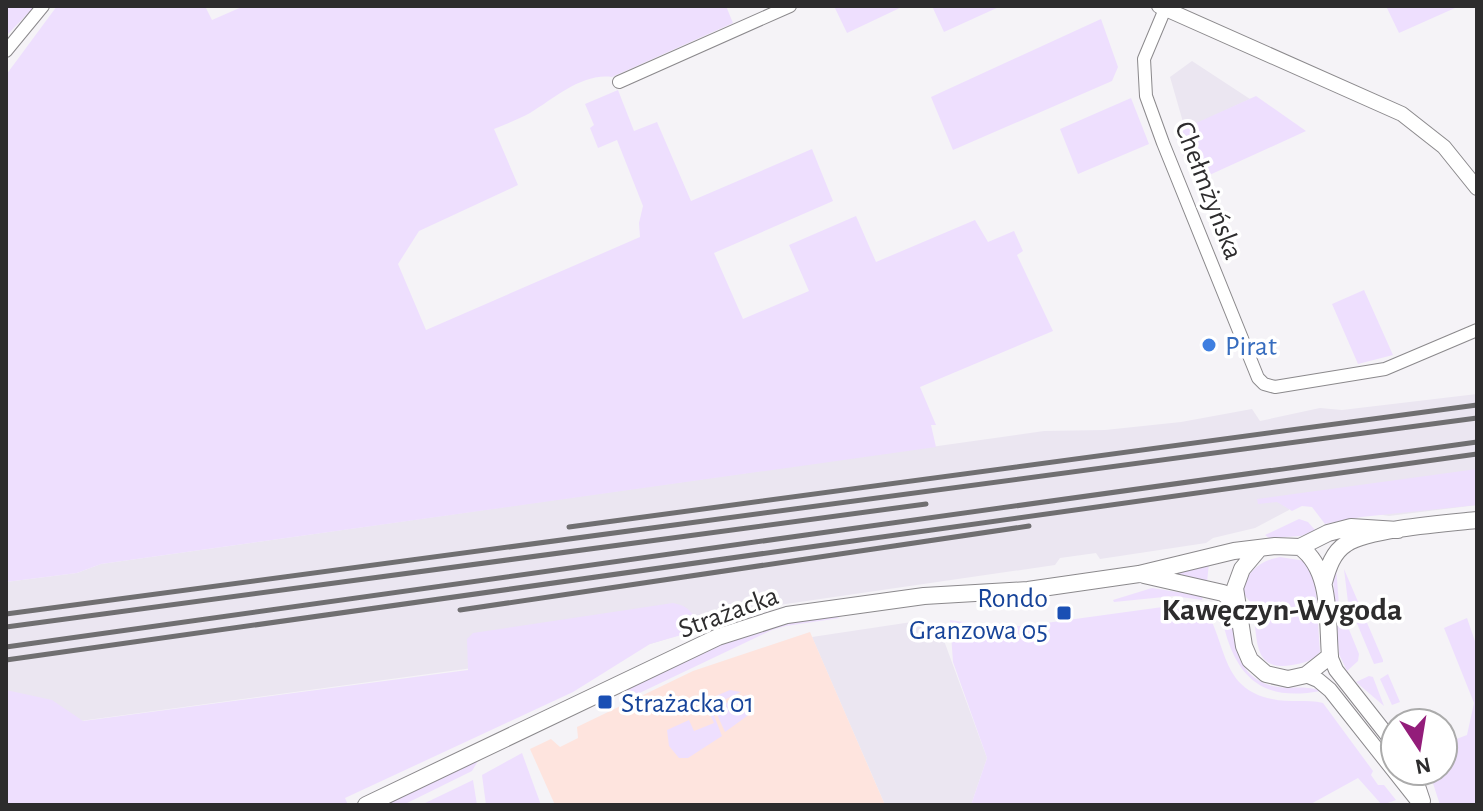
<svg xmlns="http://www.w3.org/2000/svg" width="1483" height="811" font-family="'Alegreya Sans',sans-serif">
	<rect width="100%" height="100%" fill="#f5f3f7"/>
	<path fill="#ebe6f1" d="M1192,61L1250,99L1185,129L1170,77Z
		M1477,394V505L1389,516L1321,505L1290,504L1289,510L1255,528L1213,538L1206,543L1100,559L1096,553L1060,558L1055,565L779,605L650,644L6,731V582L77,573L101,564L1044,431L1105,430L1181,422L1252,409L1260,421L1320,408L1342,410Z
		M925,620L930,628L939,627L987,758L971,805H885L812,637Z"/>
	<path fill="#fee4de" d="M810,632L885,805H555L530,749L551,739L560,747L578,738L577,727L693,671Z"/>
	<path fill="#eedffe" d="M6,6H35L6,36Z
		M57,6H205L212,20L244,6H726L733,23L612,77C582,73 555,98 530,113C519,119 506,124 494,129L518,185L419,231L398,264L426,330L640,237L639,223L643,206L617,140L598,148L590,128L594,125L585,104L618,90L634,131L657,122L691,201L812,149L833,201L714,253L743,319L809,291L789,245L856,216L876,262L975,220L988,242L1014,231L1023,251L1017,255L1053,331L920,387L936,425H931L936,447L101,564L77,573L6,582V75Z
		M834,6H904L847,33Z
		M932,6H1001L944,32Z
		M1386,6H1454L1455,8L1399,33Z
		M1101,19L1118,67L1112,81L953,150L931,97Z
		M1256,96L1306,131L1194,182L1174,133Z
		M1131,98L1149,144L1078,174L1060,129Z
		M1364,290L1393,355L1358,364L1332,304Z
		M1477,469V505L1361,517L1325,524L1312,507L1302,506L1292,511L1277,502L1258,504L1257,499Z
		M1299,519L1308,522L1315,530L1301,536L1269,538L1265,535Z
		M1280,557L1305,561L1315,581L1320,652C1312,661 1304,663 1292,665C1249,673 1259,631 1252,606C1250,600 1245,596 1240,591C1249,571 1258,561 1280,557Z
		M1209,563L1207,582L1174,575V572Z
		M1336,567L1339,605L1359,654L1358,661L1347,671L1339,654L1333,578Z
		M1344,569L1383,660V662L1374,664L1348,602Z
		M1152,588L1203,596L1202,600L1174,596L1114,602L1113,600Z
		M1217,601C1244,623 1224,660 1260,681C1279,693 1301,683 1321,691C1271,700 1243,686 1227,638C1224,626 1218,613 1217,601Z
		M673,603C690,606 694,615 702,629L650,644L573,692L345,798L348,805H6V690L52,700L83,721L468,670L467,639L473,633Z
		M1170,606H1186L1207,612C1227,647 1222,689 1272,699C1289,703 1307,699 1323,703L1373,771L1371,775L1378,785H1384L1396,800L1382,805L1358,778L1309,805H971L987,758L953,662L950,620L989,626H1024Z
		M834,616L840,618L786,626L772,630L629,698L625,689L729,640L780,624Z
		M1467,618L1477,647V805H1440L1429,771H1443V765L1447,763L1443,744L1467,735L1474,703L1444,628Z
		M1388,674L1400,702L1392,705L1380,679Z
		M1369,676L1373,677L1384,706L1356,682Z
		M730,690L741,692L700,711L697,704Z
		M746,695L753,703L754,711L725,732L715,710L717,707Z
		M713,713L722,736L688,758H679L669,746L667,730L689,720L694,731L714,723L710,714Z
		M522,753L541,805H486L482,775Z
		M478,761L472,771L403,805H385Z
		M473,780L477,805H421Z"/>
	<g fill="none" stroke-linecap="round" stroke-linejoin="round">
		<g stroke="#8b898c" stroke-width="14">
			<path id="minor" d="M1165,9L1144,59L1146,96L1163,143L1258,378L1264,384L1275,387L1385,369L1477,330
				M6,51L43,6
				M619,82L790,6"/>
		</g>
		<g stroke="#8b898c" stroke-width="16">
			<path id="tertiary" d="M1159,6L1402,114L1444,147L1477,188
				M1330,656L1336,670L1395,745
				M1306,675L1318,680L1330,690L1421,805
				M1413,771L1423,801"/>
		</g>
		<g stroke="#8b898c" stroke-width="18">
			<path id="secondary" d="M1258,550L1242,569L1235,588L1244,646L1250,660L1266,674L1288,679L1306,675L1330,656C1327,620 1332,570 1300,547
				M1144,575L1223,593L1235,602
				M1324,582C1328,568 1333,552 1346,544C1367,529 1448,523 1477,520
				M366,805L718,637L787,615L924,596L1028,590L1139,574L1234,551L1275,546L1300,547L1328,533L1351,527L1398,530"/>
		</g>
		<use href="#minor" stroke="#fff" stroke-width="12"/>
		<use href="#tertiary" stroke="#fff" stroke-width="14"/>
		<use href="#secondary" stroke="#fff" stroke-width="16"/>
		<path stroke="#706f71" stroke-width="5" d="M569,527L1477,405
			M460,610L1029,526
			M6,614L1477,418
			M6,627L926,504
			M6,647C497,581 986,507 1477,442
			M6,660C497,593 986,520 1477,454"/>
	</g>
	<circle fill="#3f7fe0" stroke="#fff" stroke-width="3" cx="1209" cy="345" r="8"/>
	<g fill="#1a4fb4" stroke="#fff" stroke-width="3">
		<rect x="1056" y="605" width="16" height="16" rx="4"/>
		<rect x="597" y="694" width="16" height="16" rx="4"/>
	</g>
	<g text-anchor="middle" stroke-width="7" stroke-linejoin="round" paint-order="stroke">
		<g font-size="28" fill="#2d2c2d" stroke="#fff">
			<text transform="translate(1210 190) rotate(69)" y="10">Chełmżyńska</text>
			<text transform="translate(728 611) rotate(-20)" y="10">Strażacka</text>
		</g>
		<g font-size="28" fill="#366cbe" stroke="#fff" text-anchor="start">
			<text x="1225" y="355">Pirat</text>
		</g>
		<g font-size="28" fill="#164399" stroke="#fff" text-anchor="end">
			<text x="1048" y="607">Rondo<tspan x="1048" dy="32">Granzowa 05</tspan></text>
			<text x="621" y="712" text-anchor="start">Strażacka 01</text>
		</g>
		<g font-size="32" font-weight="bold" fill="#2d2c2d" stroke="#fff">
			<text x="1282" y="620">Kawęczyn-Wygoda</text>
		</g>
	</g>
	<rect width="1483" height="811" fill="none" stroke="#2d2c2d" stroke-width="16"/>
	<g transform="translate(1419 747) rotate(168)"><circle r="38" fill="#ffffff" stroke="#ababab" stroke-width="2"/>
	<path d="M0-6L14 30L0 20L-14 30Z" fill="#931d7a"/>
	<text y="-12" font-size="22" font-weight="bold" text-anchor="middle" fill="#2d2c2d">N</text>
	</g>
</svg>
